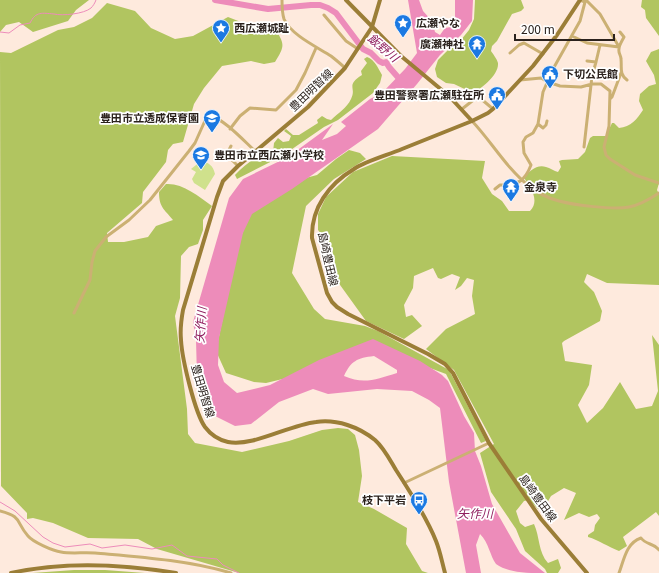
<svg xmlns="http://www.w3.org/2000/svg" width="659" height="573" font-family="Georgia,'Noto Sans JP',serif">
	<rect width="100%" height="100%" fill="#feeadd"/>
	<path fill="#cfe18c" d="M201,161C209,163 213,165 215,174L205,190L194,183L192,179L196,172L191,169Z"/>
	<path fill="#b1c560" d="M0,0H89L76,10L68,21L33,32L19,22L6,25L0,32Z
		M475,0H521L524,8L521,11L512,14L497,41L492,46L491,51C493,54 497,59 498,63C499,75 482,88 473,93L454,84L446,83L437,77L435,69L438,60L448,50L456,46L469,30L474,19Z
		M642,0H659V36L646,18L645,10L641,7Z
		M107,3L135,11L151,28L175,39L193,36L228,17L246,24L274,27C284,43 286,45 275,62L264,64L251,61L222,66L204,88L194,104L183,142L173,144L168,150L166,162L143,192L142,203L107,233L108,242H124L148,237L156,226L173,220C164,209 159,207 159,192L166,184C183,183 198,196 212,206L203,220V230L198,244L189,247L181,256L180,298L175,316L187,409L188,434L195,443L242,452L289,441L322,430L338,428L348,429L355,435L359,450L362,476L358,502L374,509L407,528L406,544L422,571L428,573H239L157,549L138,539L88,538L53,523L33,518L27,519V513L1,486L0,52L11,53L58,30L74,27L92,18Z
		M659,49V183L657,190L659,194V285L607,283L587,274L584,282L594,292L602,311L600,321L564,341L562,343L565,361L592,365L589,385L578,405L587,423L603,408L620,382L636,409L652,406L658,391L652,335L659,345V516L656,512L623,537L627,546L619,551C608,547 599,540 588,537V535L594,531L595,525L600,518L597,514L589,517L579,513L564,520L576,493L564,488L551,496L547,503L538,509L529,500L524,501L516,511L520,523L525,527L534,524C540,537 538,552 548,563L558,559L561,568L558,573H547L545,569L525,551L516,529L491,492L480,453L494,444L454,370L426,349L446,329L475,314L472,296L474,280L467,278L461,286L455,290L460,277L452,274L441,279L438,278L433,268L414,276L413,288L404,305L406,317L412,315L422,326L404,339L366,321L330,271L329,262L333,249L318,230V214L326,197L353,172L392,156L485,161L482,178L492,194L502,201L509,211H530C540,201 531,187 524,178C529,171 537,164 546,167C550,168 554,171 558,172L561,167L559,161L562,160L578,159L585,152L590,138L593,136H606L612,123H614L619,128C631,127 637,119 643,110L639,101L640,94L649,86L656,84L654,75L646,61L651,52Z
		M367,57C375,60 378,68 382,75L380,83L373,93L338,120L324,127L282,156L237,179L235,175C245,164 259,154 273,152L274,143L278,138L283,142L289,141L291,136L284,131L286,129L293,135H299L318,123L317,120L322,116L327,119L331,120C338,113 347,108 351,99C357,87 345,86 362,75L361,71L367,63L364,59Z
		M349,150L360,153L366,159L334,179L306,206L292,273L314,309L325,319L365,326L378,331L449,370L486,441L481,443L446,374L414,362L376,342L291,377L266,383L254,382L226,373L216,351L238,245L252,207L302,179L317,175L336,159Z
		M74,570H105L145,573H32Z"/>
	<path fill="#ed8cba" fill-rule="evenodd" d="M408,0H419L423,11L432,21L435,32L440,35L445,28L451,27L455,23V0H473L472,21L461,35L440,55L417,84L378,129L292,189L252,214L243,233L219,338L218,365L224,382L237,393L270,385L319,360L373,339L420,361L442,375L448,381L464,416L474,433L475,451L481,466L492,504L520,553L545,573C529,573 508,573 496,564C490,556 489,543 480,534L476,545L481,573H466L449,482L440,408L429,400L412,391L377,389L328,394L313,389L279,402L251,424L235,426L215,416L206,389L197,377L196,340L193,322L229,198L243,179L288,157L333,124L322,140L337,134L346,126L341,122L370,99L382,93L405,69L417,53ZM374,356L397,370V373C377,379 364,385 344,376C351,361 357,358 374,356Z"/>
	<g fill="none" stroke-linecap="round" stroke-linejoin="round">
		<path stroke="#ed8cba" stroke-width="1" d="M0,32L9,33L20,25L30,23C36,11 42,13 54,14C62,16 84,14 91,8C93,6 95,3 96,0
			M0,502L15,511L43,537L53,543L65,547L90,544L102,548L125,545L152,549L172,545L187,556L217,559L223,565L239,573"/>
		<path stroke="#ed8cba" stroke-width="6" d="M215,0L268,9L311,5H320L328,8L336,13L363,49L371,53L379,61L383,63L386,62L389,67L403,83"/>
		<path stroke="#cbb073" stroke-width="3" d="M282,0C282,6 282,13 284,19C291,35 317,47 331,56C336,60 341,64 345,68
			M586,0L600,14L619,47
			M324,15L346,41L358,49
			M620,32L624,37C622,41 619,45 619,49C618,53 621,55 621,59C622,68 619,74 627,80
			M572,36L587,43L619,47
			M510,53L519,45L524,43L543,54
			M596,62L600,45
			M520,80L541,78L548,82L560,86L581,87L592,84H601L610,91L609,126L604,147L606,155L610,159L635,175L659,183
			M610,99L612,97L621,73
			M462,109L476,98H480L493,109
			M472,121C491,141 507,169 529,186C537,193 548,198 559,201C574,205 613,210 629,207C640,205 650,199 659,193
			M538,124L543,128L546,125L547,121
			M230,129L240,116L250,108L276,110L296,90L305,73L316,48
			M231,146L228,152V156L238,166
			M584,147L592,76L596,62L587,61
			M495,189L500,185C517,186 525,181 531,165L524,153L523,142L526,137L533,133L538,124L543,92L553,69L580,21L585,2L580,0
			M74,313L90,280L92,262L95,251L106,237L129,220L150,200L189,151L195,143L208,114C226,121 241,138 255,151
			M404,483L489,443
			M0,511C23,517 15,521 28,536C33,542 53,551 61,552C72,554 83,552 95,553C140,557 187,560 231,573
			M619,573C624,560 626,543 641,538C646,545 654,543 659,550"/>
		<path stroke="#9b7e37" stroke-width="4" d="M346,0L401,56L449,96L472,121
			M380,0L372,27L345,68L308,107L238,166L223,181L217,197L183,310C181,321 180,330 181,340C182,359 195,413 205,427C211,435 219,440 228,442C253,447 289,425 316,422C337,419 359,427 375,440C384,448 390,460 396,470C409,490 427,518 436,541C440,551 442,562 445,573
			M580,0L557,35L533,66L493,109L488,113L472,121C449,130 425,140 402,149C388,155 366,161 354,169C329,184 311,208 312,238L327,293L332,302L337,307L348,314L428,354L445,364L453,373L489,443L541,519L587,573
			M11,573C65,561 122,564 176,573"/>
	</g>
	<defs>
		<g id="sight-pin" transform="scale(0.9)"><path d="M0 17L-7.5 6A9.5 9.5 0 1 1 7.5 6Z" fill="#1b79e2" stroke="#fff"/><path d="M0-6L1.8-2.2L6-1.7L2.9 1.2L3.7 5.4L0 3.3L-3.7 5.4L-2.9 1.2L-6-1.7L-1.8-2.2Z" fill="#fff"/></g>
		<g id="temple-pin" transform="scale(0.9)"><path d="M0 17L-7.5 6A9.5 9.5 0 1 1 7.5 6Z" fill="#1b79e2" stroke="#fff"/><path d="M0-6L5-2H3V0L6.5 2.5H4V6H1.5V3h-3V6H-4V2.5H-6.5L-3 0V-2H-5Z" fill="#fff"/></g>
		<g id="civic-pin" transform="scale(0.9)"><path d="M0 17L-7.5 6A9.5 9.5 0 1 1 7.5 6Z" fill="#1b79e2" stroke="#fff"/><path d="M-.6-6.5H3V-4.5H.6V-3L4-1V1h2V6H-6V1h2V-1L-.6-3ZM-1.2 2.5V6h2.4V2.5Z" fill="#fff"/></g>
		<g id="school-pin" transform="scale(0.9)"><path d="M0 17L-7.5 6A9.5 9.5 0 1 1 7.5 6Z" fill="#1b79e2" stroke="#fff"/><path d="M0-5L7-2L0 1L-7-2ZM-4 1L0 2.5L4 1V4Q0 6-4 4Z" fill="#fff"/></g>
		<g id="bus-pin" transform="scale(0.9)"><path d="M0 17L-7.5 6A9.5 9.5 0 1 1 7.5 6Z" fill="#1b79e2" stroke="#fff"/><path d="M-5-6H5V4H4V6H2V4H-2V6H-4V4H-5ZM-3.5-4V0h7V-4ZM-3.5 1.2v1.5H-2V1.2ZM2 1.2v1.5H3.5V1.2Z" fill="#fff"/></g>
	</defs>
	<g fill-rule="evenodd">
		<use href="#sight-pin" x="403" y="23"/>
		<use href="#sight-pin" x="221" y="28"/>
		<use href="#temple-pin" x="477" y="44"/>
		<use href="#civic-pin" x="550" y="74"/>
		<use href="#civic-pin" x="497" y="95"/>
		<use href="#school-pin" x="212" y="118"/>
		<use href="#school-pin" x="201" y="155"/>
		<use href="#temple-pin" x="511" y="187"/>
		<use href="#bus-pin" x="419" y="500"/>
	</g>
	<g text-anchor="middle" stroke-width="3.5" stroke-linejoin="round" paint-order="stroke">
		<g font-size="11" font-weight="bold" fill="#2b221d" stroke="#fff" text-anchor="start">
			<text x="416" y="27">広瀬やな</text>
			<text x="234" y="32">西広瀬城趾</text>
			<text x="464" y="48" text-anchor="end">廣瀬神社</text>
			<text x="563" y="78">下切公民館</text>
			<text x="484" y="99" text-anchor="end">豊田警察署広瀬駐在所</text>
			<text x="199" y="122" text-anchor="end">豊田市立透成保育園</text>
			<text x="214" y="159">豊田市立西広瀬小学校</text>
			<text x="524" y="191">金泉寺</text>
			<text x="406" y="504" text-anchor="end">枝下平岩</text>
		</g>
		<g font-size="11" fill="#2b221d" stroke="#fff">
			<text transform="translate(311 90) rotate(-44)" y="4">豊田明智線</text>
			<text transform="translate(328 259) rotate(77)" y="4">島崎豊田線</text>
			<text transform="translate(203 391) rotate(73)" y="4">豊田明智線</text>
			<text transform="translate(538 498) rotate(54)" y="4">島崎豊田線</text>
		</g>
		<g font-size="12" font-style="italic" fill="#8f1e5e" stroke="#fff">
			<text transform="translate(383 48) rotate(40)" y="4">飯野川</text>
			<text transform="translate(201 325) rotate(-86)" y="4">矢作川</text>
			<text x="475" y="518">矢作川</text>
		</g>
	</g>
	<path d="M515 34v6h99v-6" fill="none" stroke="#2b221d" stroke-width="2"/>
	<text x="521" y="34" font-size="12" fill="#2b221d" stroke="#ffffff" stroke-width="3" paint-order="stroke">200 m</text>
</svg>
